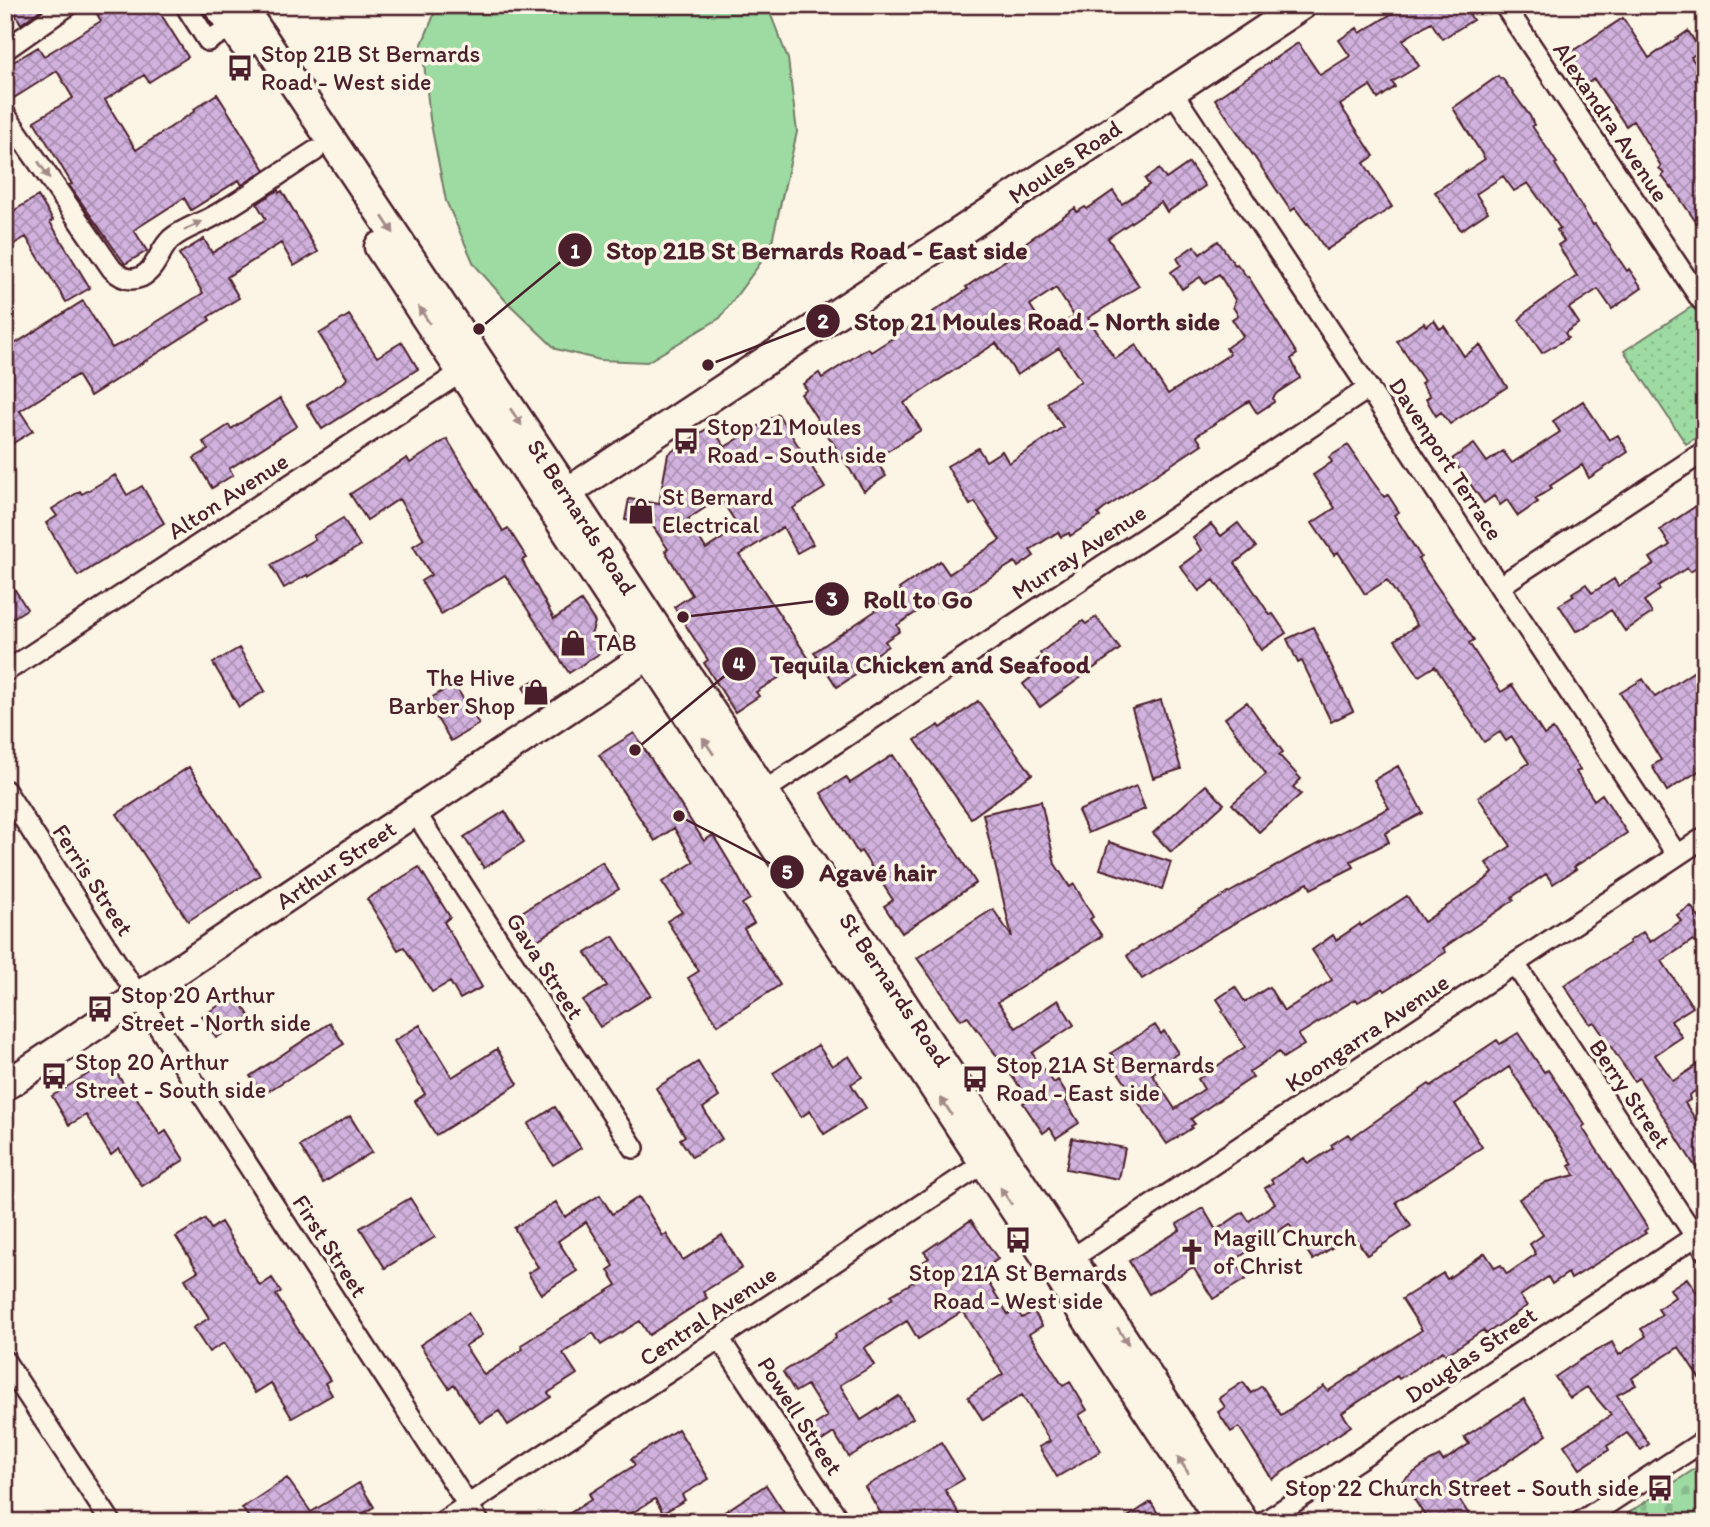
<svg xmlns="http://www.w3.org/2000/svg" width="1710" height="1527" font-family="Itim,sans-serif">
	<defs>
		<pattern id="cemetery-stones" width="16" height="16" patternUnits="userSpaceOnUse" patternTransform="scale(1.75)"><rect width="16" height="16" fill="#9ddba3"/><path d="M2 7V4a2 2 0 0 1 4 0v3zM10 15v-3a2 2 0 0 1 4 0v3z" fill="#89bc8c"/></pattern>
		<pattern id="park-dots" width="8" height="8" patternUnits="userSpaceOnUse" patternTransform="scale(1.75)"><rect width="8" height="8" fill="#9ddba3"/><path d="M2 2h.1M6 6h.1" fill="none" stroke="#89bc8c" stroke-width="1.8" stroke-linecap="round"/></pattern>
		<pattern id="building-cross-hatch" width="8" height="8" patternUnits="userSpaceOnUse" patternTransform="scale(1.75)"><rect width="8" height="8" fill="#d1b2de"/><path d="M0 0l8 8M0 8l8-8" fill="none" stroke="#ac90b4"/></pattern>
	</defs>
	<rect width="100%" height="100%" fill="#fcf5e5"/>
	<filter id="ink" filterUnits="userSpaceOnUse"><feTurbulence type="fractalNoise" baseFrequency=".0143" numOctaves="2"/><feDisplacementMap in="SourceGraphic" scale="14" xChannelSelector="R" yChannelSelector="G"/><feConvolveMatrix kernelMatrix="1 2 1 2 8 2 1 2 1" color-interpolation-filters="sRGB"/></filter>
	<g filter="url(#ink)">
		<path fill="#9ddba3" stroke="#747d67" stroke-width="2" d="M438,5H767L788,59L797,132L770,250L720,318L647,362L600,360L556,349L506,301L474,264L446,201L430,119L422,44Z"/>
		<path fill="url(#cemetery-stones)" stroke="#747d67" stroke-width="2" d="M1705,1462V1522H1615Z"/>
		<path fill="url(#park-dots)" stroke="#747d67" stroke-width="2" d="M1705,298V432L1686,444L1624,351Z"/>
		<path fill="url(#building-cross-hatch)" stroke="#4a1f2b" stroke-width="2" fill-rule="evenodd" d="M10,5H47L21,24Z
			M111,5H155L188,57L149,82L144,75L105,100L136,150L195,111L194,109L217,94L265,170L242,185L239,180L191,210L184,198L134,230L147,251L125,264L69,185L72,184L34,121L73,98L57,71L14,98L5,84V67L38,47L44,56L101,21L97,14Z
			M1406,5H1463L1473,20L1442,39L1431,22L1403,40L1419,66L1392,82L1395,87L1378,99L1370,86L1340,105L1374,156L1364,163L1392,207L1326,250L1308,223L1307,224L1295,208L1291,211L1215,99L1298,43L1320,75L1350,56L1339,40L1357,28L1360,33Z
			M1623,18L1649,58L1688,31L1701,51L1691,57L1703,74L1695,79L1705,95V235L1672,187L1671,188L1662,176L1664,174L1659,168L1661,166L1633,121L1626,126L1594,79L1585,85L1565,56Z
			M1498,76L1500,79L1502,78L1530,116L1534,125L1532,126L1557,163L1555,164L1593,225L1595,224L1627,271L1629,269L1642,288L1612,309L1598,289L1569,308L1579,323L1565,333L1568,338L1542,353L1519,320L1526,312L1577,276L1558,245L1564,241L1557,230L1560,228L1528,183L1514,191L1503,176L1476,194L1488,212L1461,230L1435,192L1485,159L1453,108Z
			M1189,163L1205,186L1167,212L1161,202L1108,238L1139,286L1088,318L1115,359L1136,345L1168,394L1230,354L1226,348L1243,336L1232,319L1238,315L1233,307L1235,300L1219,274L1205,284L1200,277L1182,289L1171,272L1181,265L1177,258L1194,246L1200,254L1218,241L1235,265L1237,264L1247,277L1248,276L1297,354L1291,359L1300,378L1277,393L1273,398L1274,402L1257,413L1249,401L1196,436L1202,444L1104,509L1098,514L1100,517L1070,536L1069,533L1061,537L1058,532L1030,550L1034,556L1018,567L1015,562L941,608L937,602L925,610L923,608L897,625L900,631L885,641L888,646L868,660L871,665L837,687L814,652L902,593L899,589L940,561L949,574L1000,540L975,502L970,505L947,466L978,448L986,461L1002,451L1009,463L1063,427L1047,403L1081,381L1059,348L1017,375L996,343L904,403L921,430L875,459L886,476L864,491L801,394L807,390L803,384L819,373L822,378L868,348L871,352L902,332L968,289L966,287L1013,255L1023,247L1022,245L1075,208L1077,212L1085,207L1087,209L1113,191L1122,204L1149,185L1145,179L1159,169L1166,179ZM1056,288L1074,316L1048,333L1030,305Z
			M278,190L279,193L282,191L318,252L294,266L281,243L227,277L239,298L208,317L210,320L90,396L77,375L20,411L33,431L5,448V350L83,301L112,348L128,340L203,293L179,254L204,239L212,253L266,219L257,204Z
			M38,196L53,220L50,222L90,288L66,302L26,237L5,249V216Z
			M349,315L377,357L402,342L418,369L322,429L307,405L345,381L347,378L319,334Z
			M1434,320L1440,329L1444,326L1464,356L1480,345L1507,387L1450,424L1441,412L1436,416L1426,399L1430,396L1421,383L1424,381L1397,341L1424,323L1426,326Z
			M280,398L297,426L229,469L233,475L212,488L194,458L208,450L203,442L229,425L231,429Z
			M1583,401L1609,440L1618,435L1628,452L1589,478L1582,465L1550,486L1552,488L1535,499L1538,502L1518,516L1507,500L1500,505L1494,496L1484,503L1452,459L1474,444L1487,462L1503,451L1512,463L1560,432L1553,421Z
			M778,414L825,488L793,508L813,544L797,553L783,527L740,555L809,659L756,692L759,696L735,712L704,663L708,660L674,607L692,595L665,551L668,549L652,525L625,520L629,499L659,504L668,454L711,426L725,447ZM720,498L739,527L706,549L688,519Z
			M447,439L503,531L508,528L527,558L522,560L554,619L581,601L595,622L591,635L602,652L569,673L505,575L441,614L421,581L431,575L413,546L424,539L399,499L367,520L350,494L407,458L410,463Z
			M1348,445L1373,482L1384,497L1388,495L1399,512L1394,515L1421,557L1418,559L1474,640L1469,643L1501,692L1512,685L1544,735L1553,729L1580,770L1576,772L1594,800L1602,794L1627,833L1574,867L1576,869L1553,884L1546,874L1512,897L1514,900L1443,948L1446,952L1385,991L1383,988L1358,1002L1356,999L1298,1035L1304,1045L1283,1058L1279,1052L1249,1072L1253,1077L1191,1119L1195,1124L1191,1126L1192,1128L1167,1144L1113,1065L1117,1062L1111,1053L1155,1025L1161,1034L1164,1031L1178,1053L1172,1057L1173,1060L1152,1074L1175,1109L1204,1089L1198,1079L1245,1047L1222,1011L1224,1010L1217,999L1235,987L1245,1002L1269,987L1284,1011L1332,980L1312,950L1333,935L1336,940L1360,924L1361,926L1407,896L1424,922L1485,880L1493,873L1486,863L1511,846L1478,797L1529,763L1512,737L1506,741L1500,732L1484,742L1435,666L1419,676L1395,640L1417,625L1387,580L1365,594L1338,552L1334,555L1312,523L1335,508L1313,475L1332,462L1329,457Z
			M115,475L127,495L142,486L164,523L78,576L46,523L57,516L52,509L80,491L82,494Z
			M1705,500V563L1690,572L1687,568L1658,586L1660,590L1644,601L1652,613L1625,631L1611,610L1580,630L1576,631L1559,605L1574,596L1572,593L1586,584L1592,593L1614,579L1618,586L1654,564L1650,558L1670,545L1660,530Z
			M343,518L360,546L308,577L307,575L284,588L271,565L315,539L313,536Z
			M1238,523L1256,547L1235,563L1270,615L1273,614L1286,633L1261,650L1214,580L1199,591L1180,566L1202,550L1193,538L1211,524L1221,536Z
			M5,574L27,609L5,623Z
			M1096,617L1120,649L1040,707L1023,684L1038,672L1032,664L1042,656L1040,653L1083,621L1086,624Z
			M1313,627L1353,711L1331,722L1302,661L1298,663L1287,639Z
			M239,648L265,691L239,707L213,663Z
			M1705,664V767L1667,791L1652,766L1661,760L1620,693L1643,679L1655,697Z
			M536,679L547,696L534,705L523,687Z
			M454,684L479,724L451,741L426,701Z
			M1161,700L1181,769L1153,778L1132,709Z
			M978,701L1032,774L971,818L915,740L939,725L941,728Z
			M1247,702L1283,752L1279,755L1301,779L1293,787L1301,794L1259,832L1232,804L1266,774L1225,718Z
			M634,733L704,841L713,835L736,873L750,899L742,904L754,923L744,929L780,985L718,1025L688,978L699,971L667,921L682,912L662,882L694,862L674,828L655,841L599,755Z
			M893,755L976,883L902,933L884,906L893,900L861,851L858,853L821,793L846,777L850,783Z
			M1398,766L1423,813L1385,833L1389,842L1351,861L1354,867L1311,889L1308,883L1217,933L1142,979L1127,956L1130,953L1202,908L1294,856L1389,808L1374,780Z
			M189,767L260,875L188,921L117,814Z
			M1206,785L1224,804L1171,852L1153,833Z
			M1136,786L1145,809L1088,833L1078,811Z
			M1041,801L1055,864L1070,887L1074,884L1093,917L1090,919L1102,936L998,1002L1016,1028L1058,1000L1074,1025L1032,1053L1054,1083L1058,1080L1069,1097L1065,1100L1079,1123L1056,1138L1050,1128L1043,1133L1023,1103L1029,1099L967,1016L961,1020L917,958L993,909L1012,937L983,814Z
			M505,811L524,842L484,868L464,837Z
			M1109,842L1171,862L1162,889L1100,869Z
			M602,862L619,889L534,942L517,915Z
			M419,867L450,917L444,922L482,987L460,999L450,982L432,992L404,947L398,950L367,899Z
			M1691,906L1705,926V957L1693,940L1662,961L1693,1007L1671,1021L1682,1037L1655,1055L1673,1081L1705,1060V1085L1689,1095L1690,1100L1685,1103L1705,1134V1182L1639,1078L1634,1081L1594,1022L1590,1024L1564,985L1630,943L1629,941L1643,932L1650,942L1681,921L1677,915Z
			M613,936L651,995L600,1027L583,1001L607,986L586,953Z
			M236,995L250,1017L216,1038L202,1016Z
			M330,1023L344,1044L262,1095L250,1076Z
			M420,1025L452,1077L497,1049L518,1084L436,1135L415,1101L425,1094L394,1041Z
			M1518,1033L1544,1072L1548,1070L1585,1125L1582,1127L1648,1228L1644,1231L1646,1233L1571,1279L1568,1273L1552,1284L1548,1277L1520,1296L1527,1306L1486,1334L1483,1330L1446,1355L1443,1351L1438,1354L1399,1379L1397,1376L1342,1413L1351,1426L1272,1479L1239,1427L1231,1432L1218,1412L1225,1407L1219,1398L1243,1382L1251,1393L1262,1386L1281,1415L1324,1386L1328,1391L1422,1330L1402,1299L1443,1273L1447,1279L1485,1253L1495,1268L1501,1265L1507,1274L1536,1254L1530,1244L1543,1235L1519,1199L1546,1182L1575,1175L1569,1166L1573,1164L1509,1067L1455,1104L1482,1147L1396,1202L1411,1226L1367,1255L1353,1234L1313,1260L1289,1224L1235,1260L1246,1279L1213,1299L1193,1267L1149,1294L1129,1261L1180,1230L1177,1224L1203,1208L1216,1230L1243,1212L1249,1221L1275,1203L1265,1188L1273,1183L1271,1180L1304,1158L1308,1164L1333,1148L1331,1145L1348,1134L1351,1138L1429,1084L1431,1086L1462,1065L1461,1064L1497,1040L1500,1044Z
			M818,1045L832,1066L849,1056L862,1077L851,1084L866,1108L824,1134L810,1111L801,1117L773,1073Z
			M109,1061L130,1094L133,1092L160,1135L166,1131L184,1160L142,1186L119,1149L111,1155L86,1115L69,1125L52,1096Z
			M698,1062L719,1097L703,1108L722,1139L692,1157L680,1139L685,1136L656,1088Z
			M555,1107L581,1148L553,1165L528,1124Z
			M350,1116L372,1152L323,1183L300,1146Z
			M1072,1138L1125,1148L1119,1179L1066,1169Z
			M600,1195L612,1214L639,1197L663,1236L666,1234L683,1260L722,1235L742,1268L703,1292L707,1298L649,1335L640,1321L601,1345L593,1333L563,1353L577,1374L548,1393L551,1397L508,1425L499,1411L480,1423L454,1384L449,1388L420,1345L468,1313L482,1335L465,1346L484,1375L523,1349L521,1345L617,1285L608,1270L614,1266L586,1222L558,1241L577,1271L541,1294L528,1273L538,1267L514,1228L556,1202L565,1217Z
			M410,1198L435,1237L385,1268L360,1228Z
			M205,1219L211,1229L221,1222L260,1286L272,1278L281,1292L276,1295L330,1380L325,1383L332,1395L292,1418L271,1383L255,1393L224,1343L209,1352L193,1328L209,1318L185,1279L198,1271L176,1237Z
			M971,1220L998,1259L981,1271L1008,1314L1016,1309L1022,1318L1034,1311L1042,1326L1029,1334L1063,1386L1070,1382L1087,1410L1079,1415L1101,1451L1057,1477L1039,1447L1050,1441L1022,1395L983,1420L968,1397L1003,1374L963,1311L918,1339L907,1321L864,1348L874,1365L840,1385L861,1420L899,1396L913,1418L849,1457L834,1433L817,1444L808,1429L827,1417L807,1385L795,1392L783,1372L836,1338L835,1334L893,1298L891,1295L920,1278L914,1268L929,1258L924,1252Z
			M1687,1278L1705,1305V1387L1679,1347L1632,1378L1636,1385L1617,1395L1649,1444L1641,1450L1627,1433L1607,1446L1609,1450L1580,1469L1564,1445L1611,1415L1587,1387L1570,1398L1555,1377L1586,1356L1612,1342L1619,1355L1646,1336L1641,1329L1662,1315L1658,1309L1675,1297L1670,1289Z
			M1524,1399L1547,1435L1457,1496L1474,1522H1429L1402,1481L1430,1461L1440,1456L1443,1461L1469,1444L1464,1437Z
			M678,1429L709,1479L682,1495L685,1500L663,1513L655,1499L617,1522H556L592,1499L589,1494L635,1465L631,1459Z
			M941,1442L964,1479L945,1490L964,1522H886L865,1487Z
			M287,1478L311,1512L359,1483L374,1507L349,1522H252L242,1508Z
			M766,1485L790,1522H709Z
			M1151,1502L1163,1522H1120Z"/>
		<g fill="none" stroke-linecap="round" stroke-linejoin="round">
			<g stroke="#4a1f2b" stroke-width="24">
				<path id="street" d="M185,5L208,41L232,26
					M1504,5L1701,300
					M5,50L69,5
					M1172,91L1677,855
					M5,114L112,269C120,277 129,282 141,277C157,269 159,250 171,239C184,228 200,224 214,216C249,196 282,172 315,151
					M1500,586L1705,451
					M5,672L472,365
					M5,790L479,1522
					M755,797L1369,388
					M415,812L634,1148
					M1515,964L1705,1251
					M1062,1265L1705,837
					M719,1338L840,1522
					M5,1361L111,1522
					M442,1522L993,1157
					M1264,1522L1705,1230
					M1580,1522L1705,1440"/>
			</g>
			<g stroke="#4a1f2b" stroke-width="33">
				<path id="secondary" d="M218,5L244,44
					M241,5L567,492L1244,1522
					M379,247L1221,1522
					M551,503L1302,5
					M5,1086L663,645"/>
			</g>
			<use href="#street" stroke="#fcf5e5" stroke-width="19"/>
			<use href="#secondary" stroke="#fcf5e5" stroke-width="28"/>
		</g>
		<defs><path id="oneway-solid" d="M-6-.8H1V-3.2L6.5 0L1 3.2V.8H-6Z" transform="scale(1.75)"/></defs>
		<g fill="#a38a88">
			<use href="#oneway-solid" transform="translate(44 170) rotate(56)"/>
			<use href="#oneway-solid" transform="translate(388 225) rotate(56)"/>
			<use href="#oneway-solid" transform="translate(193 226) rotate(-26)"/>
			<use href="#oneway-solid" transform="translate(424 315) rotate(-123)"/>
			<use href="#oneway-solid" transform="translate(516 417) rotate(56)"/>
			<use href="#oneway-solid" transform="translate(708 746) rotate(-124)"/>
			<use href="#oneway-solid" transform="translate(946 1106) rotate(-123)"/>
			<use href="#oneway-solid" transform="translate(1006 1196) rotate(-124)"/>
			<use href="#oneway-solid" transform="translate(1123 1336) rotate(57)"/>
			<use href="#oneway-solid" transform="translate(1183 1465) rotate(-123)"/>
		</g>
	</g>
	<defs>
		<g id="bus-bare" transform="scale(2.1)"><path d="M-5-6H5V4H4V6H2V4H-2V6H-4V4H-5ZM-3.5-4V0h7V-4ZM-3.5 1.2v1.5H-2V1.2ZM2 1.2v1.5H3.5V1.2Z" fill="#4a1f2b" stroke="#fcf5e5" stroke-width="2.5" paint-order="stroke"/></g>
		<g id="shop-bare" transform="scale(2.1)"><path d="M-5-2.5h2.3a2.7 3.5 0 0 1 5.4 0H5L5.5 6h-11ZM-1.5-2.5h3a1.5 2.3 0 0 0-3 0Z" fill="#4a1f2b" stroke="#fcf5e5" stroke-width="2.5" paint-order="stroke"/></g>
		<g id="church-bare" transform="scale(2.1)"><path d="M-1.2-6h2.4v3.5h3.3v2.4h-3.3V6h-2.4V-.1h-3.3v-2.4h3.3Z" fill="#4a1f2b" stroke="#fcf5e5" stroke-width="2.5" paint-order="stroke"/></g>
	</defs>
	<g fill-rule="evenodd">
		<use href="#bus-bare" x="240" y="68"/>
		<use href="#bus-bare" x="686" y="441"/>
		<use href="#shop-bare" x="641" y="511"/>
		<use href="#shop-bare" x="573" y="643"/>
		<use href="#shop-bare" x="536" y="692"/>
		<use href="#bus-bare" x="100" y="1009"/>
		<use href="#bus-bare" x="54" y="1076"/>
		<use href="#bus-bare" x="975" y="1079"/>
		<use href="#bus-bare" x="1018" y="1240"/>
		<use href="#church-bare" x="1192" y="1252"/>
		<use href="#bus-bare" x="1660" y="1488"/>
	</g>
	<g text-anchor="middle" stroke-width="7" stroke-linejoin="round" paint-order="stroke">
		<g font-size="24" fill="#4a1f2b" stroke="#fcf5e5" text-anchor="start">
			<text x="261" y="62">Stop 21B St Bernards<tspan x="261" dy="28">Road - West side</tspan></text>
			<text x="707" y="435">Stop 21 Moules<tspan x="707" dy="28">Road - South side</tspan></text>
			<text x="662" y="505">St Bernard<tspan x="662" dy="28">Electrical</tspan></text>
			<text x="594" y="651">TAB</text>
			<text x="515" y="686" text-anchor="end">The Hive<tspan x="515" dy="28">Barber Shop</tspan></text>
			<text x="121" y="1003">Stop 20 Arthur<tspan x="121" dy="28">Street - North side</tspan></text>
			<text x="75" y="1070">Stop 20 Arthur<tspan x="75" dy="28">Street - South side</tspan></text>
			<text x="996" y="1073">Stop 21A St Bernards<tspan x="996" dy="28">Road - East side</tspan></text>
			<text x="1213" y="1246">Magill Church<tspan x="1213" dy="28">of Christ</tspan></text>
			<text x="1018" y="1281" text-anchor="middle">Stop 21A St Bernards<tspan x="1018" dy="28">Road - West side</tspan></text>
			<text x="1639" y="1496" text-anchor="end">Stop 22 Church Street - South side</text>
		</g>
		<g font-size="24" fill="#4a1f2b" stroke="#fcf5e5">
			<text transform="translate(1611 122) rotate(56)" y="8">Alexandra Avenue</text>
			<text transform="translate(1065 162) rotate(-34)" y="8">Moules Road</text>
			<text transform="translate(1446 459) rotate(57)" y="8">Davenport Terrace</text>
			<text transform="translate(228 496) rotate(-33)" y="8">Alton Avenue</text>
			<text transform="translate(582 517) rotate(57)" y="8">St Bernards Road</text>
			<text transform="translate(1079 552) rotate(-33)" y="8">Murray Avenue</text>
			<text transform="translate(336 865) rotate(-34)" y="8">Arthur Street</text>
			<text transform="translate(93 880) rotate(57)" y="8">Ferris Street</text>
			<text transform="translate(545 966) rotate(57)" y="8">Gava Street</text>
			<text transform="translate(895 990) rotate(56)" y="8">St Bernards Road</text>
			<text transform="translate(1367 1033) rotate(-34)" y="8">Koongarra Avenue</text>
			<text transform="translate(1630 1094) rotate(56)" y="8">Berry Street</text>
			<text transform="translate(330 1246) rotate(57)" y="8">First Street</text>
			<text transform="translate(708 1316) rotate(-34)" y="8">Central Avenue</text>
			<text transform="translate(1471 1355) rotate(-34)" y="8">Douglas Street</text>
			<text transform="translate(800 1416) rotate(57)" y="8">Powell Street</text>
		</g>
	</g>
	<path fill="none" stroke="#4a1f2b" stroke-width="2.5" d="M479 329L575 250M708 365L823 321M683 617L832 599M635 750L739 664M679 816L787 872"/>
	<g fill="#4a1f2b" stroke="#fcf5e5" stroke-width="2.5">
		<circle cx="479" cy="329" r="7"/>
		<circle cx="708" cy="365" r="7"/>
		<circle cx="683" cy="617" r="7"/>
		<circle cx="635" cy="750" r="7"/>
		<circle cx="679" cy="816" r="7"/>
		<circle cx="575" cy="250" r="18"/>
		<circle cx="823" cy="321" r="18"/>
		<circle cx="832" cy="599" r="18"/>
		<circle cx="739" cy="664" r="18"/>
		<circle cx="787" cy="872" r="18"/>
	</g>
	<g font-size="21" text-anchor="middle" font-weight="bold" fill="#fff">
		<text x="575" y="258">1</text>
		<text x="823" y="328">2</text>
		<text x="832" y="606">3</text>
		<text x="739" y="671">4</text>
		<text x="787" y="879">5</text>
	</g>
	<g font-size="26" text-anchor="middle" font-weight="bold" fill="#4a1f2b" stroke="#fcf5e5" stroke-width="7" stroke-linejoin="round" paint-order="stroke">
		<text x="817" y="259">Stop 21B St Bernards Road - East side</text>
		<text x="1037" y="330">Stop 21 Moules Road - North side</text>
		<text x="918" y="608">Roll to Go</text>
		<text x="930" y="673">Tequila Chicken and Seafood</text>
		<text x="878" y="881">Agavé hair</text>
	</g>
	<rect width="1710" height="1527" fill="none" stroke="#fcf5e5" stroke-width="28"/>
	<rect x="14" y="14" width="1682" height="1499" fill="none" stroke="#4a1f2b" stroke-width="2.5" filter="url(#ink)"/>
</svg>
